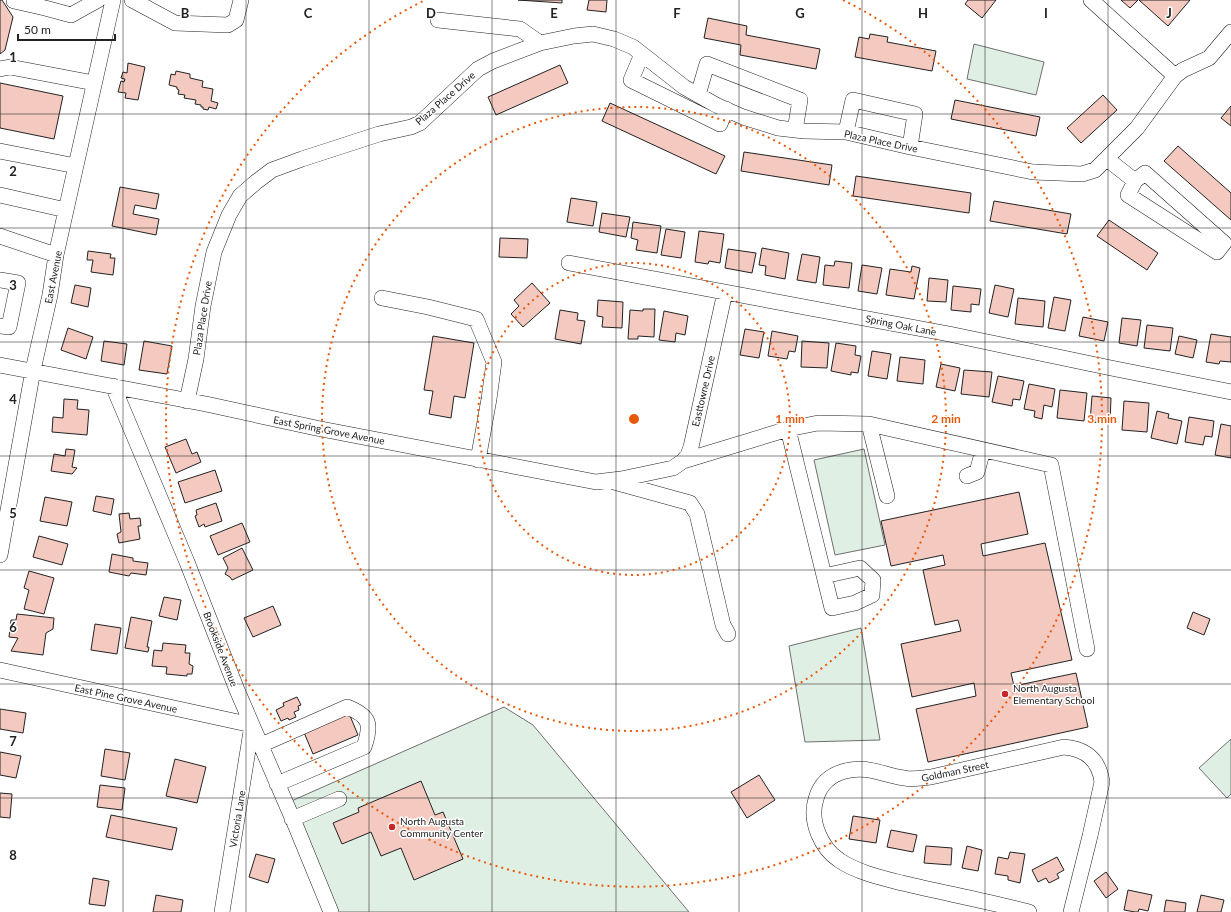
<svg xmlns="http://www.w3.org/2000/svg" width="1231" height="912" font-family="Lato,sans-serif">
	<rect width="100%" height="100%" fill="#fff"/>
	<path fill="#e0efe3" stroke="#6f6f6f" d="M974,44L1044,62L1036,95L967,79Z
		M864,449L885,545L835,555L814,460Z
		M861,628L880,740L805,742L789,646Z
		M504,707L533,725L689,912H334L289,802Z
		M1231,739V794L1227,798L1199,768Z"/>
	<path fill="#f3c9c0" stroke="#222" d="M0,0H2L13,17L5,50L0,54Z
		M518,0H562V3Z
		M589,0H607L606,12L587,10Z
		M968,0H996L982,18L965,4Z
		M1121,0H1138L1130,8Z
		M1139,0H1190L1168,26Z
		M708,18L747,26L746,35L820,49L816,69L740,55L741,45L704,38Z
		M870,34L888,37L887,42L936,51L932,71L855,57L859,37L869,39Z
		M128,63L145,67L138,100L125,98L126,93L118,92L121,81L124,82L125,79L121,78L123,72L127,73Z
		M560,65L568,83L496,115L488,97Z
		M176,71L190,74V78L203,81L202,87L213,89L211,101L218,103L216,109L209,107L208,110L203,109V107H201V105L195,104L196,100L184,98L185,95L178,94L179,90L177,89V87L169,85L171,74L175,75Z
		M0,83L63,96L54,139L0,128Z
		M1103,95L1117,110L1081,143L1067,128Z
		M955,100L1040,117L1036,136L951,119Z
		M610,103L725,156L716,174L602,121Z
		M1231,106V126L1221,118Z
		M1178,146L1231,193V220L1164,161Z
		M744,152L832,165L829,185L741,171Z
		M856,176L971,193L969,213L853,196Z
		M120,187L159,194L156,209L135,205L133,214L159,219L156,235L112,226Z
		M571,198L597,202L593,226L567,222Z
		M994,201L1071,214L1067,234L990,221Z
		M602,213L630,217L626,237L599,232Z
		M1109,220L1158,253L1147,270L1097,236Z
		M633,222L661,226L657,253L636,250L638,240L631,238Z
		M666,229L685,232L681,258L661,255Z
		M699,231L724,234L720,263L709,261L708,264L695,262Z
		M500,238L528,239L527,258L499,257Z
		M762,248L789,253L785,279L765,275L766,266L759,265Z
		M728,249L756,253L752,273L725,268Z
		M88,251L111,254L110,258H115L113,275L91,272L93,260H87Z
		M802,254L820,257L816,283L797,280Z
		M835,261L852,263L849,288L823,285L825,265L834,266Z
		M862,265L882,268L877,294L858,291Z
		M912,266L920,268L914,299L886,295L890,269L911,272Z
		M929,278L948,280L946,302L927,301Z
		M532,283L550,303L523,327L511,314L519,306L514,300Z
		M75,285L91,288L88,307L71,303Z
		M995,285L1014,289L1008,317L989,313Z
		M953,286L981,289L979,305L971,304V312L951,310Z
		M1054,297L1071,300L1065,331L1048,328Z
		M1018,298L1045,301L1043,327L1015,324Z
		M598,300L623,302L622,328L602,327L603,317L597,316Z
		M643,309H655L654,337L638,336V339H628L630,310L643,311Z
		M560,310L578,313L577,320L585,321L581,344L555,339Z
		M664,311L688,316L685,335L676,333L675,342L659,340Z
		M1083,317L1108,322L1104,341L1079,336Z
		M1122,318L1141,320L1137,346L1119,343Z
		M1147,325L1173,328L1170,351L1144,348Z
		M68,328L93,337L86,359L61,350Z
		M745,329L764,332L759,358L740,355Z
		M772,331L798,336L795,352L789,351L787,359L768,356Z
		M1211,334L1231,337V362L1220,361L1219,364L1206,362Z
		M433,336L474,343L465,398L454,396L451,418L429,414L433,391L424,390Z
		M1179,336L1197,340L1193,358L1175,354Z
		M104,341L127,344L124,365L101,361Z
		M144,341L172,346L167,374L139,370Z
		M802,341L829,343L827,368L801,367Z
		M836,343L856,346L855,355L861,356L858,373L851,372V375L831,371Z
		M872,351L891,354L887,379L868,376Z
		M900,357L925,360L923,384L897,381Z
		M941,364L960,368L955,391L936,387Z
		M964,370L992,372L989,397L961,394Z
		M998,376L1024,381L1020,400L1013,399L1012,406L992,402Z
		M1029,384L1055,389L1052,407L1044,405L1042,419L1034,417L1035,411L1024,409Z
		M1060,390L1087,393L1084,421L1057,418Z
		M1092,396L1111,398L1110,423L1090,422Z
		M64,399L78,400L77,409L89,410L87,435L52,432L53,417L63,418Z
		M1124,401L1149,403L1147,432L1122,430Z
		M1157,411L1169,414L1168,418L1182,421L1177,444L1151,438Z
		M1189,417L1214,421L1212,437L1205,436L1203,445L1185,442Z
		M1221,424L1231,426V458L1215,455Z
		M186,439L192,454L197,452L201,462L176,473L165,447Z
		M66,449L75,450L72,467L77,468L72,474L51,471L54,454L65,456Z
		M215,470L222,491L185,503L178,482Z
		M1019,492L1028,534L981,544L983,556L1045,543L1072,660L1011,673L1014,686L1076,673L1088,727L928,762L916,709L976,696L974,683L912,697L901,644L961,631L958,620L935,625L923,570L945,565L943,555L891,566L881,521Z
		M96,496L114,499L111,515L93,511Z
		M45,497L72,502L67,526L40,521Z
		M216,503L222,521L205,527L204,524L199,527L195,516L197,515L196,510Z
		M129,513L130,519L140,518L141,526H138L140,539L119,543L117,534L121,532L119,514Z
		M242,523L250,542L218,555L210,536Z
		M39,536L68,544L62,565L33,557Z
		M242,548L253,570L232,580L230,577L225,574L228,568L223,558Z
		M112,554L133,558V561L148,563L146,575L131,573L129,576L109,572Z
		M29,571L54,578L44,614L24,609L29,590L24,588Z
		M164,597L181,600L177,620L159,616Z
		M273,606L281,625L253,637L244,618Z
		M1193,612L1210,619L1204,635L1187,628Z
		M17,614L54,618L53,629L46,633L43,655L11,651L18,638L9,637L11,620H16Z
		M131,617L152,621L147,647H149L148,652L125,648Z
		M95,624L121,628L117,654L91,650Z
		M163,643L186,645L185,653H190L189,664L193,666L192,674H187V676L166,674L167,667L152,666L154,650L162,651Z
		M297,697L301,705L298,706L299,710L294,712L296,717L289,720L288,718L281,721L276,710L284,706L283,703Z
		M0,709L26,713L23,733L0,729Z
		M348,711L358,735L313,754L303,730Z
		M105,749L130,753L125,780L101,776Z
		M0,752L21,756L16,778L0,775Z
		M175,759L206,767L197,803L166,796Z
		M759,775L775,800L747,818L731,792Z
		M421,781L435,815L443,812L463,859L414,880L401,848L381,856L371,832L342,844L333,823L359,812L358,808Z
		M100,785L125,788L122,810L97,807Z
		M0,793L12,794L10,818L0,817Z
		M111,815L177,828L172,850L106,837Z
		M853,816L880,820L876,843L849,839Z
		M891,830L917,835L913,852L887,847Z
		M926,846L952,848L951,865L924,863Z
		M967,846L982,850L978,871L962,868Z
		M1010,852L1025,854L1020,883L1008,880V876L995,874L998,857L1008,859Z
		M256,854L275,859L268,883L249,877Z
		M1057,857L1064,870L1057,874L1059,878L1049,883L1046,878L1038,882L1032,870Z
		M1106,872L1118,889L1106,898L1094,881Z
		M93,878L109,881L105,906L89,904Z
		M1128,890L1152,895L1148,911L1139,909L1138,912H1135L1124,910Z
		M156,895L183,900L181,912H153Z
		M1201,895L1224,900L1221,912H1197Z
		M1166,900L1186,903L1185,912H1164Z"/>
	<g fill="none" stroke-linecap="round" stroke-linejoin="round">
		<g stroke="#222" stroke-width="16">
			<path id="minor" d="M14,0V1L45,8L71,15L98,0
				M132,0L175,23L228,25L236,20L241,0
				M1091,0L1175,76
				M438,20L520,29L540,43
				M642,54L631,80L720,124L726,109
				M0,69L10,67L94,83
				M698,95L707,64L800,100L795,130
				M846,132L853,100L915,114L910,147
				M0,151L76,166
				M1107,159L1135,181L1128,195L1217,252L1224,243L1145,173L1135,181
				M0,195L66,210
				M0,236L56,255
				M569,263L949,334L1111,368L1231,392
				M0,280L18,283L9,327L0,326
				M382,298L428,307L476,319L494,362L489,399L478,460
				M0,365L206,404L316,428L596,482L621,479L673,468L683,461L688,455L691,447L725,292
				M113,386L187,562L237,690L297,829L331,912
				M187,401L196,359L203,306L214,252L229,215L240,196L256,182L272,170L302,159L379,134L411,127L420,123L478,69L493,61L540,43L574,36L593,34L614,39L633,47L684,87L716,105L743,117L778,128L804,131L846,132L910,147L1033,172L1082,174L1095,170L1137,128L1175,76L1183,70L1209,58L1231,32
				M869,424L887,496
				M788,429L832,608L855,603L872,595L873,580L860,568L824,576
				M683,461L788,429L818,423L869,424L1051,465L1087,649
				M967,476L977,472L983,450
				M614,482L690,503L697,514L723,625L728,634
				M0,555L33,370L50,295L56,255L113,0
				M0,670L252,725L222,912
				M261,745L347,707C370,716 372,724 364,747L277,784
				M292,819L339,799
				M1029,912C987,901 944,893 902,883C882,878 856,872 839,860C821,848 809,821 816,799C820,784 830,775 845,771C867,765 883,775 904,778C913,780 922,778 931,777L1064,747C1086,749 1099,760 1102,782L1090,836L1071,912"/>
		</g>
		<use href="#minor" stroke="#fff" stroke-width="15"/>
	</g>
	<path fill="none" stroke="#222" stroke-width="1" stroke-opacity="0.55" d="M123,0V912M246,0V912M369,0V912M492,0V912M616,0V912M739,0V912M862,0V912M985,0V912M1108,0V912M0,114H1231M0,228H1231M0,342H1231M0,456H1231M0,570H1231M0,684H1231M0,798H1231"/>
	<g fill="none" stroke="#e8590c" stroke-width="2" stroke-dasharray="2 4">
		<circle cx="634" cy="419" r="156"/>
		<circle cx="634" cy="419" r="312"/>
		<path d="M843 0A468 468 0 1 1 425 0"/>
	</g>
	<g fill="#c62828" stroke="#fff" stroke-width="1.5">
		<circle cx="1005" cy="694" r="4"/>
		<circle cx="392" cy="827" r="4"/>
	</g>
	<g text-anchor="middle" stroke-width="3" stroke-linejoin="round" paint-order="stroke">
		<g font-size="10" fill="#222" stroke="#fff">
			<text transform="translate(445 98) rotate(-41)" y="4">Plaza Place Drive</text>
			<text transform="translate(881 141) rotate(12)" y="4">Plaza Place Drive</text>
			<text transform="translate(53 277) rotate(-79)" y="4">East Avenue</text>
			<text transform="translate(202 318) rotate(-81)" y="4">Plaza Place Drive</text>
			<text transform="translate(901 325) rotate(11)" y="4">Spring Oak Lane</text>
			<text transform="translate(703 391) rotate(-77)" y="4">Easttowne Drive</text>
			<text transform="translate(329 430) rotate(11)" y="4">East Spring Grove Avenue</text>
			<text transform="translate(221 649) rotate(69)" y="4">Brookside Avenue</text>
			<text transform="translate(126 698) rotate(12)" y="4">East Pine Grove Avenue</text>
			<text transform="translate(955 771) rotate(-12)" y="4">Goldman Street</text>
			<text transform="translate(237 819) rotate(-81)" y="4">Victoria Lane</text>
		</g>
		<g font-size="10" fill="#222" stroke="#fff" text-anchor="start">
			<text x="1013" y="692">North Augusta<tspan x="1013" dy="12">Elementary School</tspan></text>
			<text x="400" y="825">North Augusta<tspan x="400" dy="12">Community Center</tspan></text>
		</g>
	</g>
	<g font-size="13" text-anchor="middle" font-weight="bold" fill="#222" stroke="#fff" stroke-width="3" stroke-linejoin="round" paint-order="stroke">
		<text x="185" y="18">B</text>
		<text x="308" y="18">C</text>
		<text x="431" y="18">D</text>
		<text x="554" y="18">E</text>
		<text x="677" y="18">F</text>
		<text x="800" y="18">G</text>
		<text x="923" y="18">H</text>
		<text x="1046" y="18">I</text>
		<text x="1169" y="18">J</text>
		<text x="13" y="62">1</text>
		<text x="13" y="176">2</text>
		<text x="13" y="290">3</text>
		<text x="13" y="404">4</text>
		<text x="13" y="518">5</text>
		<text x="13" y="632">6</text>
		<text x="13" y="746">7</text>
		<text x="13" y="860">8</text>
	</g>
	<circle cx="634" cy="419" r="6" fill="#e8590c" stroke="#fff" stroke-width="2"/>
	<g font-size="12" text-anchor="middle" font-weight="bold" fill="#e8590c" stroke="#fff" stroke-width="3" stroke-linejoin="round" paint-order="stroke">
		<text x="790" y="423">1 min</text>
		<text x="946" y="423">2 min</text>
		<text x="1102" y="423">3 min</text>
	</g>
	<path d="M18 34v6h97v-6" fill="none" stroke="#222222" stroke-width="2"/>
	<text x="24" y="34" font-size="12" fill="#222222" stroke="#ffffff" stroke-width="3" paint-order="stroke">50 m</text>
</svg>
